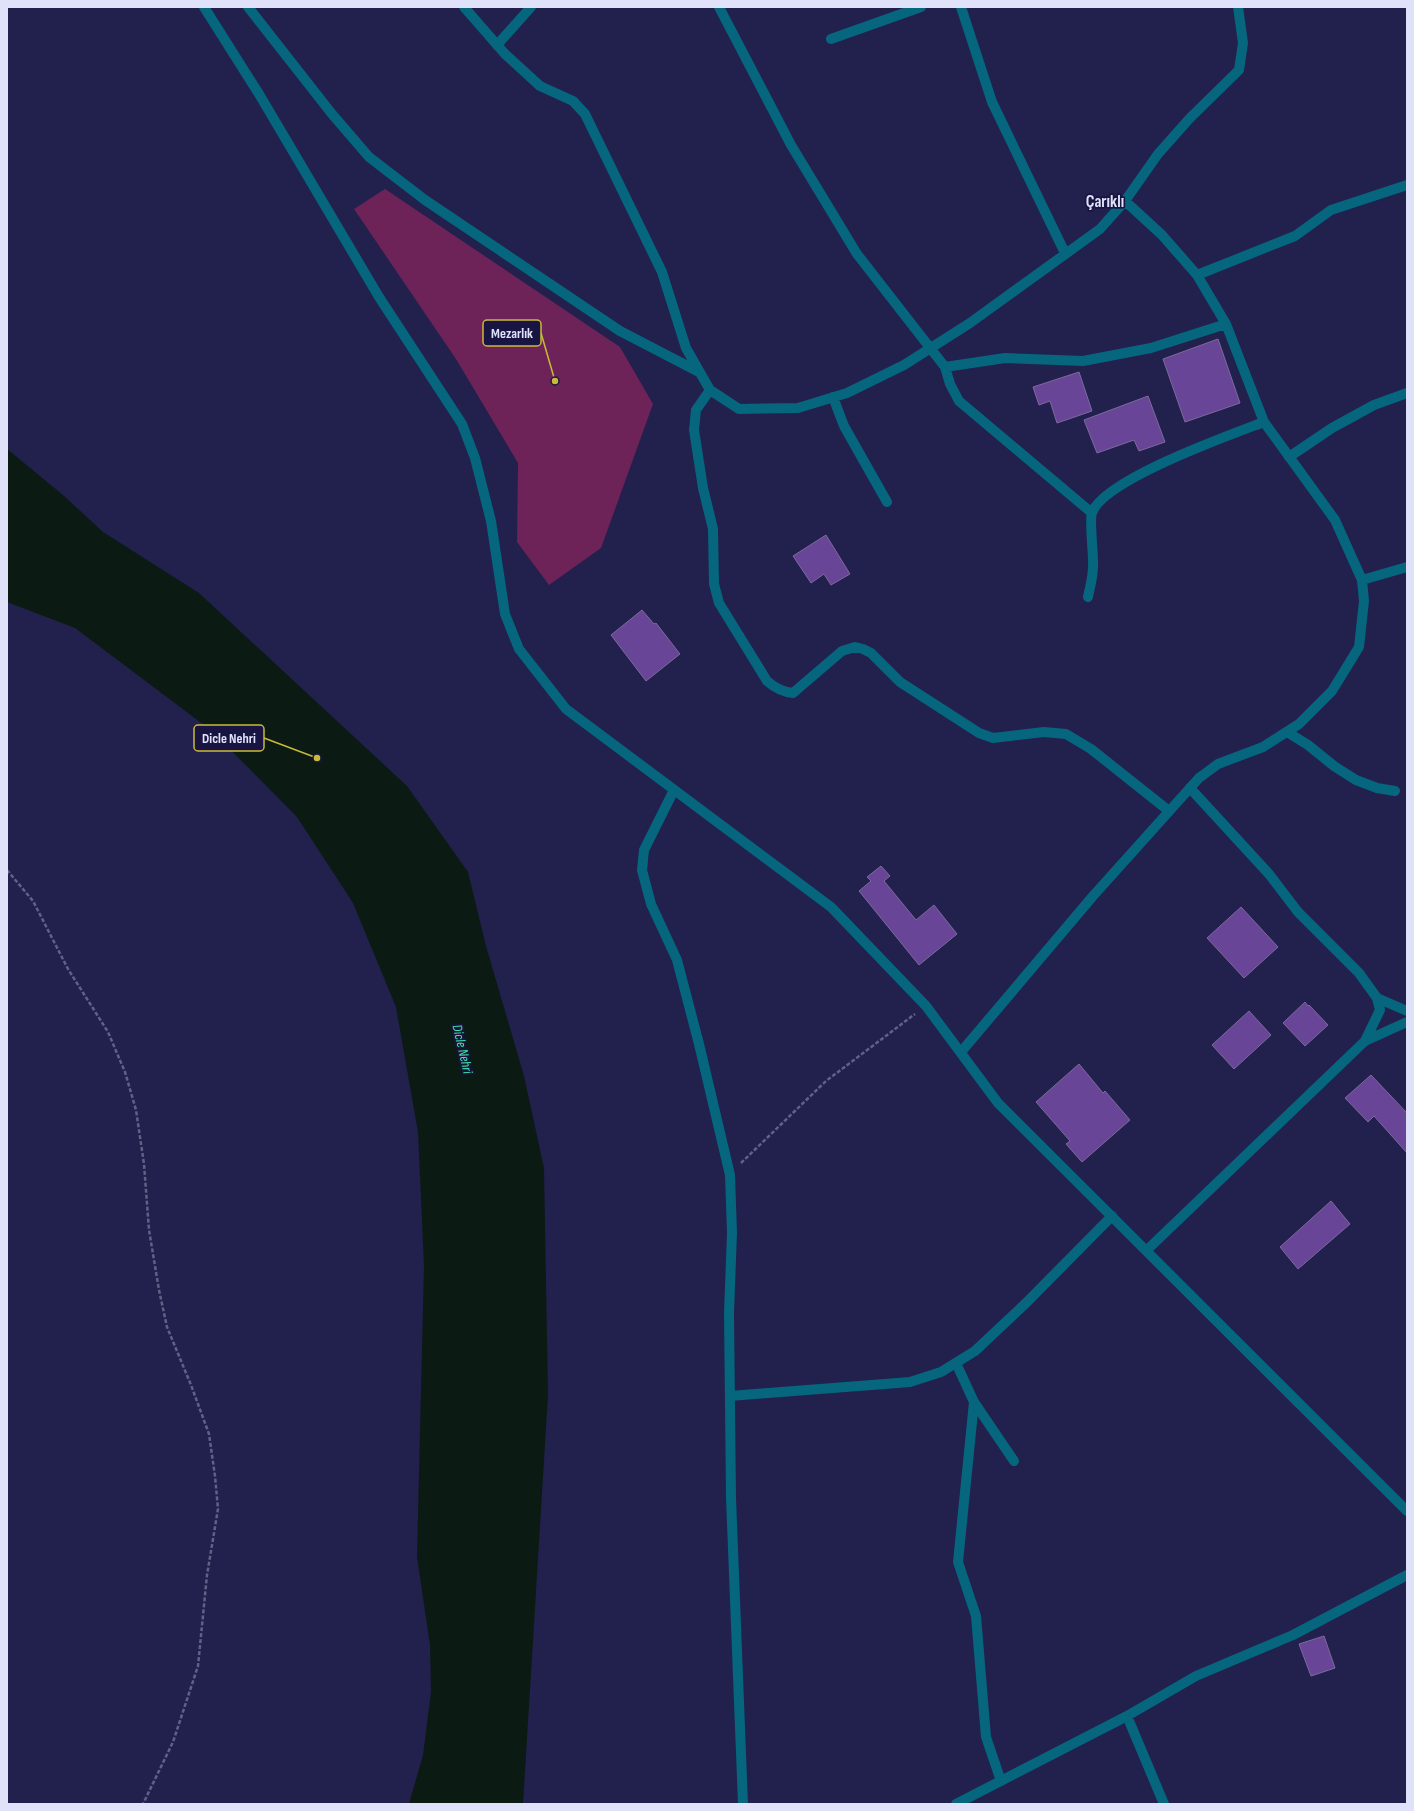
<svg xmlns="http://www.w3.org/2000/svg" width="1414" height="1811" font-family="'Sofia Sans Condensed',sans-serif">
	<rect width="100%" height="100%" fill="#22204d"/>
	<path fill="#6d2357" d="M385,189L620,347L653,404L601,548L549,585L517,542L518,463L456,359L354,209Z"/>
	<path fill="#0b1b13" d="M7,449L63,495L103,532L199,593L407,786L468,872L486,946L524,1076L544,1168L548,1395L523,1804H409L423,1755L431,1692L430,1645L417,1557L424,1266L418,1132L396,1007L353,903L297,817L212,731L75,628L7,602Z"/>
	<path fill="#684596" stroke="#7d699d" d="M1218,339L1240,403L1185,422L1163,359Z
		M1079,372L1092,411L1057,423L1050,401L1039,405L1033,387Z
		M1148,396L1165,442L1139,451L1134,440L1097,453L1084,420Z
		M826,535L850,574L831,585L824,574L811,583L793,556Z
		M642,610L654,624L656,623L680,654L646,681L611,635Z
		M881,866L890,876L884,881L916,920L934,905L957,934L919,965L859,891L871,881L867,877Z
		M1241,907L1278,947L1244,978L1207,938Z
		M1305,1002L1308,1006L1309,1005L1328,1025L1305,1046L1283,1023Z
		M1249,1011L1271,1035L1234,1069L1212,1045Z
		M1079,1064L1103,1093L1105,1091L1130,1120L1082,1162L1066,1144L1070,1141L1036,1102Z
		M1371,1075L1407,1113V1153L1374,1116L1368,1122L1345,1098Z
		M1331,1201L1350,1224L1298,1269L1280,1247Z
		M1324,1636L1335,1668L1311,1676L1299,1644Z"/>
	<g fill="none" stroke-linecap="round" stroke-linejoin="round">
		<path stroke="#616187" stroke-width="2.5" stroke-dasharray="4 2" stroke-linecap="butt" d="M7,870L33,901L68,969L108,1032L125,1072L136,1110L144,1164L149,1230L159,1290L167,1327L191,1385L209,1434L215,1476L218,1509L207,1575L198,1666L173,1742L143,1804
			M741,1163L826,1081L915,1014"/>
		<path stroke="#05667e" stroke-width="10" d="M497,45L531,7
			M1287,732L1308,745L1334,766L1356,780L1377,788L1395,791
			M1377,998L1407,1011
			M1365,1041L1407,1022
			M1147,1250L1365,1041L1380,1010L1377,998L1359,973L1298,912L1269,874L1190,788
			M956,1363L974,1402L1014,1461
			M974,1402L958,1562L976,1616L986,1737L1001,1781"/>
		<path stroke="#05667e" stroke-width="10" d="M248,7L332,114L369,157L425,200L620,331L699,372
			M464,7L505,54L540,86L573,101L585,114L662,272L686,348L710,390L739,409L798,408L847,393L904,365L970,323L1100,229L1125,201L1158,154L1190,118L1239,70L1243,43L1238,7
			M719,7L791,145L857,254L945,367L1005,358L1083,361L1151,348L1226,324
			M961,7L992,102L1065,253
			M831,39L921,7
			M1197,275L1295,236L1331,210L1407,185
			M945,367L950,384L959,401L1092,513
			M710,390L696,410L694,430L703,488L713,529L714,584L719,603L767,681C775,688 782,692 793,693L842,651L855,647L863,649L871,653L900,682L979,733L993,738L1044,732L1066,734L1091,749L1169,811
			M833,397L844,426L887,502
			M1289,457L1332,428L1374,405L1407,393
			M1362,580L1407,567
			M1088,597C1090,587 1093,577 1093,567C1094,556 1089,521 1092,513C1103,480 1230,435 1264,422
			M674,790L644,850L642,870L651,904L677,960L699,1044L730,1175L732,1233L729,1313L731,1498L743,1804
			M961,1052L1093,896L1199,778L1218,764L1263,747L1299,724L1332,691L1359,647L1364,601L1362,580L1335,520L1264,422L1226,324L1197,275L1162,235L1125,201
			M730,1396L910,1382L941,1372L975,1351L1026,1303L1112,1216
			M1127,1716L1164,1804
			M956,1804L1127,1716L1196,1676L1293,1635L1407,1575"/>
		<path stroke="#05667e" stroke-width="10" d="M204,7L259,94L379,297L462,424L475,458L491,521L505,614L519,649L566,709L831,907L926,1006L998,1103L1407,1511"/>
	</g>
	<g text-anchor="middle" stroke-width="3.5" stroke-linejoin="round" paint-order="stroke">
		<g font-size="14" font-style="italic" fill="#44e3a2" stroke="#191542">
			<text transform="translate(463 1049) rotate(77)" y="5">Dicle Nehri</text>
		</g>
		<g font-size="17" font-weight="bold" fill="#e0e2fa" stroke="#191542">
			<text x="1105" y="207">Çarıklı</text>
		</g>
	</g>
	<path fill="none" stroke="#cbba39" stroke-width="1.5" d="M555 381L541 333M317 758L264 738"/>
	<g fill="#cbba39" stroke="#191542" stroke-width="1.5">
		<circle cx="555" cy="381" r="4"/>
		<circle cx="317" cy="758" r="4"/>
	</g>
	<g fill="#191542" stroke="#cbba39" stroke-width="1.5">
		<rect x="483" y="320" width="58" height="26" rx="4"/>
		<rect x="194" y="725" width="70" height="26" rx="4"/>
	</g>
	<g font-size="14" text-anchor="middle" font-weight="bold" fill="#e0e2fa">
		<text x="512" y="338">Mezarlık</text>
		<text x="229" y="743">Dicle Nehri</text>
	</g>
	<rect width="1414" height="1811" fill="none" stroke="#e0e2fa" stroke-width="16"/>
</svg>
